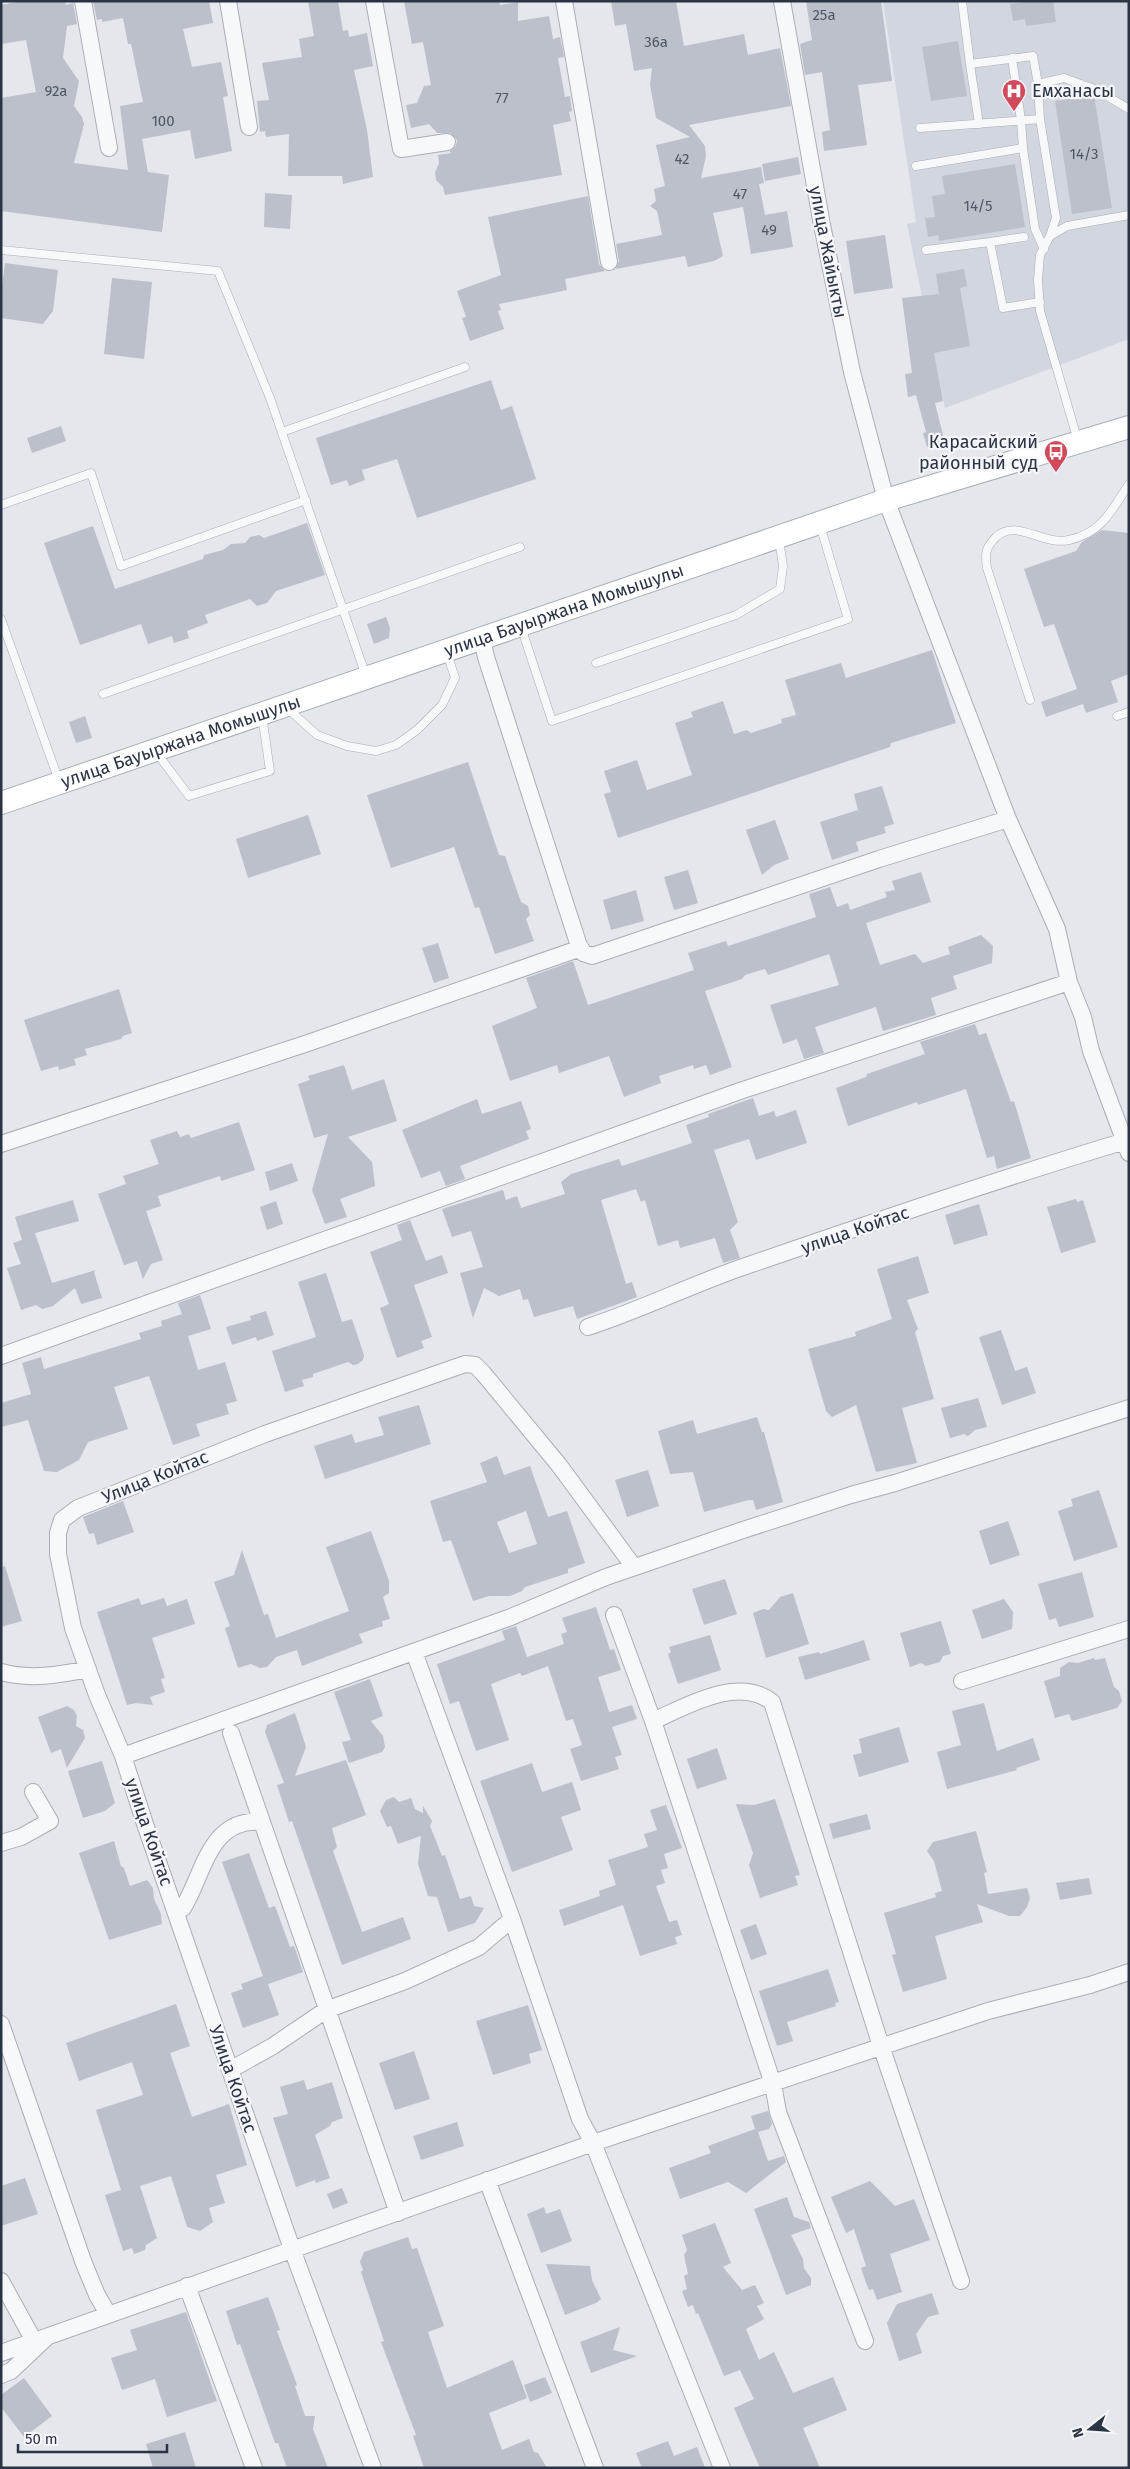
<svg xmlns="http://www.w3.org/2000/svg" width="1130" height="2469" font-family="'Fira Sans',sans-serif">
	<rect width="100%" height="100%" fill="#e4e7ec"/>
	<path fill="#d2d6de" d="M883,1H1129V339L945,408L907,224L916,222Z"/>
	<path fill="#bbc0ca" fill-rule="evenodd" d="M23,1H65L66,5L73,3L77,24L67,26L63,58L79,81L74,106L82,117L84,124L74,163L128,170L120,106L143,102L131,44H128L123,18L102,22V19L97,20L93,1H209L213,23L183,29L192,67L221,62L228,96L223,97L232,151L195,159L190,130L142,139L148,172L169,175L162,232L1,211V98L36,92L26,40L1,44V5Z
		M308,1H338L343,31L348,30L349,37L367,33L373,66L354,70L367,130L373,177L343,184L342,176H288L289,134L266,137L265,131L260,132L257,101L269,100L262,63L302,57L299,39L314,36Z
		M404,1H499L500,5L518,2V21L549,16L553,39L560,37L564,57L558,58L565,97L570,96L572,111L569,112L571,121L553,125L562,175L445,195L443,187L436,180L435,173L439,163L438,155L451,153L450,151L456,146L457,140L450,133H437L429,124L411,128L406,105L417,103L424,86L431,85L423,42L412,44Z
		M611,1H676L684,46L744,34L748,55L780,48L791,106L689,125L705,146L706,156L701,178L761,167L764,183L759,184L765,215L787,211L793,247L751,254L743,207L713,213L723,256L714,261L688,267L685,256L616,269L619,261L616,244L662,235L657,211L650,206L656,201L654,189L665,186L656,145L690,137L656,118L650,85L652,68L634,71L626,24L615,26Z
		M806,1H881L892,81L858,85L867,145L824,151L822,132L830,130L822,72L805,75L800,44L812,40Z
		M1032,1H1053L1056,22L1026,26L1025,19L1013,21L1010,4Z
		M958,41L967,96L931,101L922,47Z
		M1094,95L1112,208L1072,214L1055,101Z
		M798,157L801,174L765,181L762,164Z
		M1015,164L1025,227L939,241L938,235L928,237L925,218L935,217L932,196L945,194L942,176Z
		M265,193L292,195L290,229L264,227Z
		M588,196L599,264L605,271L565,279L567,290L499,304L501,310L498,311L504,329L470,341L462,318L466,317L457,291L501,275L488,217Z
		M885,235L893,288L854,294L846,241Z
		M5,263L58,270L53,311L43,324L1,318V294Z
		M964,269L967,286L960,288L970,346L934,353L943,401L935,403L945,443L927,447L923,433L926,432L916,395L908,397L905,374L912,373L902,298L939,294L936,274Z
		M112,278L152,282L144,359L104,354Z
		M491,380L501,410L512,406L536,479L417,518L397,459L362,470L365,480L349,486L347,480L331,485L316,438Z
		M61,426L66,441L32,453L27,438Z
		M307,523L325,575L276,591L267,603L257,606L250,599L205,615L208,623L187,631L189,638L174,643L172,636L148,644L141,624L80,645L44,543L93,526L115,589L203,559L204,555L223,550L231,544L245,543L250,537L259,535L264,538Z
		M1102,530L1129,533V674L1111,681L1118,702L1086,713L1083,704L1046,717L1041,702L1077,689L1054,624L1044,627L1024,569L1076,551L1082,542Z
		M386,617L390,628L389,638L374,644L367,624Z
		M932,650L956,723L891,743L890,747L618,838L604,794L611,792L604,771L637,760L647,790L692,775L675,723L693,717L691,712L723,701L734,734L747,730L751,733L782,723L781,719L796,715L785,680L841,663L846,678Z
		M85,716L92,738L76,743L69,722Z
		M468,762L499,855L505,856L521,902L528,906L530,915L526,919L534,941L495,954L479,907L475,908L454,847L391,868L367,795Z
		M882,786L894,824L884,827L886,833L856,842L859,851L832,860L820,822L858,810L854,794Z
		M308,815L321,854L248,878L236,839Z
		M775,820L789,859L774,865L762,875L746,830Z
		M688,870L698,903L674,910L664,877Z
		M921,872L931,902L866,923L880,965L915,954L923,963L950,954L948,947L981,935L993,946L992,963L953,976L957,989L931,998L936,1015L883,1031L876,1007L815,1027L824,1053L804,1059L797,1039L783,1044L770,1005L839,985L829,954L768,975L765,969L745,975L742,979L705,991L732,1067L710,1075L706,1065L694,1069L693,1065L659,1076L661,1083L624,1097L609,1056L559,1073L557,1065L510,1081L492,1026L537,1008L526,978L573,961L588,1005L694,970L688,953L726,941L728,946L816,917L809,894L830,887L837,907L848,903L850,910L887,897L885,892L895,890L892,881Z
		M636,890L644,921L611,930L603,900Z
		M438,943L449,978L434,983L422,948Z
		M119,989L132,1033L123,1036L121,1039L85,1049L87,1055L74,1059L76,1065L59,1070L58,1066L41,1071L24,1020Z
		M975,1024L979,1035L986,1033L1011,1102L1014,1101L1031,1158L997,1169L994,1156L987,1158L966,1089L918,1105L917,1102L848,1126L836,1088L866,1077L867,1074L925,1054L920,1042Z
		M344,1065L352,1090L384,1079L397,1121L348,1137L372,1162L375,1186L340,1199L347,1217L325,1224L312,1190L328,1134L314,1138L298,1084L310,1080L308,1076Z
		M753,1098L759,1116L774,1111L776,1117L796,1110L807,1143L756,1160L749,1139L714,1150L738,1222L730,1230L740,1258L723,1263L715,1238L680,1248L678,1240L658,1246L645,1200L641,1202L636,1189L601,1200L626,1284L632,1282L637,1297L577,1319L573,1306L534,1317L528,1299L523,1300L520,1289L499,1296L484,1288L473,1318L460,1273L483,1267L471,1231L452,1237L442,1209L503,1190L506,1200L517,1196L521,1208L565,1194L561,1182L571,1174L619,1159L622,1166L692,1143L686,1125L709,1117L708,1114Z
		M477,1099L482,1114L521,1101L531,1129L526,1131L529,1139L460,1166L465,1179L446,1186L440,1171L421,1178L402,1130Z
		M239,1122L255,1170L221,1181L220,1176L158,1196L161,1206L146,1211L163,1260L151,1264L143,1279L137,1261L124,1265L98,1194L126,1184L123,1176L159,1164L150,1140L177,1131L180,1137L189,1134L191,1138Z
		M292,1163L298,1181L270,1191L265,1172Z
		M1076,1199L1077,1202L1083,1200L1096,1242L1061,1253L1047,1207Z
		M73,1200L79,1221L35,1233L52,1283L96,1270L94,1272L102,1298L81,1304L75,1288L53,1306L42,1309L36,1305L21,1310L7,1268L21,1264L13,1243L22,1240L15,1217Z
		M276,1201L283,1224L267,1230L260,1207Z
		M979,1204L988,1235L954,1245L945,1215Z
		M410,1220L426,1261L442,1255L448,1273L414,1285L432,1337L421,1341L424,1348L397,1358L380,1308L389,1304L370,1252L402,1240L397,1225Z
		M918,1256L929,1293L907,1300L918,1329L915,1332L934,1399L902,1408L917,1463L876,1472L856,1405L832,1417L826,1411L808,1349L856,1336L855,1332L892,1319L877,1269Z
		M326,1273L342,1322L352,1319L364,1355L363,1360L358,1364L353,1365L348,1362L313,1374V1377L302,1380L304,1386L285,1392L272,1351L316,1337L298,1282Z
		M200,1295L211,1329L188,1336L198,1370L225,1362L237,1401L226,1404L229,1414L196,1424L200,1436L173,1445L149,1376L114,1387L128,1429L88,1442L79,1460L57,1472L44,1471L28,1420L1,1427V1403L31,1394L22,1363L41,1357L44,1369L141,1339L139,1333L162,1326L161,1321L182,1314L178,1303Z
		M266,1311L274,1335L257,1341L256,1337L232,1345L226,1327L251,1320L250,1316Z
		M1001,1330L1015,1371L1027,1367L1036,1393L1002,1405L979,1337Z
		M978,1398L987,1427L975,1430L968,1436L964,1434L950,1438L941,1408Z
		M419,1405L431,1444L325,1479L314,1446L352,1434L355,1443L384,1435L378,1417Z
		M757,1417L762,1432H764L783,1502L756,1510L753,1500H749L704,1512L693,1472L670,1474L658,1431L693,1420L697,1434Z
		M497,1456L504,1475L530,1466L548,1517L567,1511L585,1563L568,1569V1573L525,1587L522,1591L510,1596H489L473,1601L451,1540L443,1542L430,1501L487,1482L480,1463ZM526,1511L537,1544L509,1553L497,1522Z
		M648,1470L659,1506L627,1517L615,1480Z
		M1099,1490L1118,1547L1074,1561L1058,1511L1073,1506L1071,1499Z
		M123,1501L134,1532L97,1545L94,1533L89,1534L83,1517Z
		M1008,1521L1020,1555L990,1565L979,1531Z
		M371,1531L389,1581V1593L383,1597L390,1619L382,1621L383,1626L359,1634L363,1643L302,1666L297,1650L276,1657L267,1667L260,1668L251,1664L238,1668L225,1628L230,1626L214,1582L234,1575L242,1550L264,1615L268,1614L276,1638L349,1611L326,1547Z
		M5,1566L22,1621L1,1627V1567Z
		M1082,1572L1094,1617L1059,1627L1056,1618L1049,1620L1038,1584Z
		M725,1579L737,1614L704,1625L692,1589Z
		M793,1593L809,1644L766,1658L753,1613L763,1609L769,1610L780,1597Z
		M139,1598L141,1605L164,1598L167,1606L187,1599L195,1624L152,1638L165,1678L161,1679L165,1692L150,1697L153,1705L136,1703L127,1705L97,1612Z
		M1004,1599L1013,1612L1012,1629L982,1639L972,1610Z
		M596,1607L610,1650L614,1649L621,1670L598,1677L609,1712L632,1705L637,1719L612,1727L622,1755L615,1757L619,1769L581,1781L570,1749L582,1745L573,1719L566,1721L548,1666L522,1676L520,1673L491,1684L509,1740L476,1751L459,1701L450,1704L437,1664L505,1640L502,1631L516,1626L527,1657L564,1644L561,1634L567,1632L562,1618Z
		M941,1621L951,1654L943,1656L940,1662L926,1666L921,1663L910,1667L900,1633Z
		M710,1635L721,1670L678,1684L668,1654L671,1652L669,1647Z
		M864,1640L870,1660L805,1680L798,1657L819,1652L820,1654Z
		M1094,1658L1095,1660L1105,1658L1114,1687L1119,1691L1122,1701L1117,1708L1072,1721L1069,1714L1055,1718L1044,1681L1060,1676V1668L1069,1662L1078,1663Z
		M370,1679L383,1716L371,1721L383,1736L385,1747L382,1752L349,1763L342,1742L351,1740L334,1692Z
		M984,1703L997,1751L1033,1738L1040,1760L1016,1768L1017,1770L947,1789L937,1752L961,1745L952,1711Z
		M67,1706L74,1710L77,1716L76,1726L83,1730L85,1738L67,1768L61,1749L51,1753L38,1717Z
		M295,1713L306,1747L295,1776L346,1760L366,1815L332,1828L337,1847L333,1851L362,1932L403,1917L411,1939L342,1965L292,1821L289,1822L277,1785L284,1783L265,1732L267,1725Z
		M899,1727L909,1762L859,1777L853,1755L862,1753L859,1739Z
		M717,1748L727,1779L697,1789L687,1759Z
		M102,1761L115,1803L105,1811L83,1818L68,1771Z
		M532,1763L542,1792L572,1782L581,1810L561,1817L573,1850L512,1872L480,1781Z
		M394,1797L399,1802L411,1798L415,1809L423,1813V1806L432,1821L430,1826L442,1856L445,1855L460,1899L471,1896L474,1906L484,1908L475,1923L448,1932L437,1897L428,1896L418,1864L421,1836L398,1844L391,1826L387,1827L380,1811L386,1800Z
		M775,1799L800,1875L795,1876L798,1885L760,1898L749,1865L753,1853L736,1804L754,1805Z
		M666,1805L682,1848L664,1854L668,1868L661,1870L665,1883L656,1886L669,1922L677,1920L682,1935L675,1937L677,1944L640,1956L623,1905L564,1926L559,1910L600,1896L599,1891L616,1885L608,1860L648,1847L644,1834L657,1830L650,1810Z
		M867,1814L871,1829L833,1839L829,1824Z
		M976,1831L987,1872L984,1873L988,1894L1027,1888L1030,1898L1027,1907L1020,1916H1009L977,1904L983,1922L935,1936L947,1979L903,1992L892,1955L896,1954L884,1913L936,1897L935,1893L942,1891L934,1861L927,1851L933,1842Z
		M114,1841L121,1866L124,1868L130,1886L147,1880L153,1888L154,1899L161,1914L162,1924L109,1940L79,1853Z
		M249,1853L269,1908L275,1906L290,1947L294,1946L303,1972L268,1984L279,2015L243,2028L231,1993L243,1989L241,1984L263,1976L222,1862Z
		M1089,1878L1092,1894L1060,1900L1056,1883Z
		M756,1924L767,1954L751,1960L740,1930Z
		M828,1969L839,2002L835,2003L836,2006L787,2022L793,2041L777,2046L759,1991Z
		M176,2004L190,2046L170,2053L192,2117L229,2104L247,2165L216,2175L225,2203L209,2208L213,2222L200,2231L187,2227L171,2176L140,2186L157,2238L146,2245L145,2250L134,2254L132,2248L123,2251L105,2195L121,2190L96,2110L143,2095L132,2062L79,2081L66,2043Z
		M528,2005L542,2050L529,2054L531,2063L493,2075L476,2021Z
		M414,2051L430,2099L395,2110L379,2063Z
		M304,2080L307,2090L332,2082L343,2118L332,2122L330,2126L315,2135L330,2178L316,2183L315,2180L296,2187L273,2118L288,2114L280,2087Z
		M768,2111L772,2124L769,2129L758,2132L768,2161L784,2156L786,2162L746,2193L728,2182L680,2199L669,2168L711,2153L708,2146L755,2129L751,2116Z
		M457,2122L464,2146L421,2160L413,2136Z
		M25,2178L38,2214L1,2226V2186Z
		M870,2181L895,2206L914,2199L930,2240L890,2254L902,2292L877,2300L873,2289L869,2290L866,2283L861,2268L866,2266L854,2229L846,2233L831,2197Z
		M342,2188L348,2203L333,2209L327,2194Z
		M787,2197L794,2217L809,2222L811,2228L791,2235L803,2259L804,2268L811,2278V2285L786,2295L754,2209Z
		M544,2207L546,2214L560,2209L572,2241L541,2253L527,2214Z
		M715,2223L731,2263L723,2267L742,2290L755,2285L764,2303L757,2306L764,2319L746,2329L759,2360L774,2352L793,2393L833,2377L847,2410L803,2428L820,2468H760L734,2408L754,2399L740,2370L724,2376L698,2313L696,2314L693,2305L688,2307L682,2291L687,2289L684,2276L688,2274L684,2255L687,2250L682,2235Z
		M408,2237L412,2249L417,2248L444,2326L428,2332L447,2388L513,2360L527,2398L489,2413L502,2450L529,2439L534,2452L538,2453L547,2468H424L413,2436L416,2435L381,2342L384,2341L361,2272L363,2270L360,2262L364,2252Z
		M546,2264L590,2266L592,2280L601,2299L596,2303L565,2315Z
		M932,2293L939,2314L928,2317L916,2334L922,2353L899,2361L887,2323L897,2304Z
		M268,2297L280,2330L277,2331L297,2385L295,2386L305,2416H315L313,2429L328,2468H287L278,2443H275L240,2344L237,2345L226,2311Z
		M186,2312L217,2401L167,2417L155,2379L122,2390L111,2358L137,2350L130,2330Z
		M620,2327L613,2350L637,2356L591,2373L580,2342Z
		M545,2377L552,2393L530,2402L524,2385Z
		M24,2378L52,2416L24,2437L1,2407V2395Z
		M185,2432L196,2468H153L146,2444Z
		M668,2441L674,2456L697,2447L705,2468H642L636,2453Z"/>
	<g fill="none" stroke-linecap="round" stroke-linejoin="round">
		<g stroke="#a9aeb7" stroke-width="9">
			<path id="lane" d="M962,1L970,64L1033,56L1038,84
				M1012,58L1021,120L1023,148
				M970,64L979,124
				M920,128L1040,119
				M916,166L1023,148L1035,229L1044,249
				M1050,236L1056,218L1040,119L1038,84L1064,78L1097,90L1129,109
				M990,242L1024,237
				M1,250L218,271L270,398L366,676
				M926,250L990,242L1003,308L1040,302
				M282,432L465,367
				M1078,441L1040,311L1038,280L1040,255L1050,236L1067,226L1129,215
				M1,505L91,473L121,566L306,500
				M1,619L59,781
				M521,627L552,721L848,619L820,525
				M596,663L736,615L780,589L783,566L779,539
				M103,694L520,547
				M1030,700L987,568C985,554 985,548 996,537C1017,518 1043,546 1069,540C1103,532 1111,511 1129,484
				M288,709L317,735L347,746L376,751L396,745L417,730L442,705L455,678L447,653
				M1117,716L1129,712
				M156,752L189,796L270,771L262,715"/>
		</g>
		<g stroke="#a9aeb7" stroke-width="18">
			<path id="street" d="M83,1L109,148
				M228,1L249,127
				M374,1L401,149L447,142
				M564,1L609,262
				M782,1L822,225L852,372L886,500L1008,819
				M482,639L486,657L578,943L583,953L592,956L879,859L1008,819L1057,929L1069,982L1083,1017L1091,1051L1129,1153
				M1,1144L308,1043L581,948
				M588,1327C640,1310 689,1286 740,1268C868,1224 996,1180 1125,1141
				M1,1356L740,1091L1069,982
				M614,1615L653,1721L773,2084L778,2112L865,2341
				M414,1652L512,1919L580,2119L593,2143L722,2468
				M1,1672C29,1680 60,1675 88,1669
				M962,1681L1129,1629
				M653,1721C685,1707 738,1675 772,1702L881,2046L961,2281
				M231,1733L398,2213
				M123,1756L511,1617L606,1577L743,1530L851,1495L895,1483L1129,1408
				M1,1843L21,1837L50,1821L33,1792
				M175,1911L183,1908C204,1874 209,1817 262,1822
				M1,2024L83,2261L97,2295L108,2314
				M230,2070L273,2046L326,2010L405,1981L479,1947L512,1919
				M487,2180L595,2468
				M1,2281L34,2341
				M187,2286L254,2468
				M1,2353L593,2143L988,2011L1090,1985L1129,1972
				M1,2375L11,2371L46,2338
				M373,2468L292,2249L145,1824L123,1756L97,1695L73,1628L58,1554V1533L62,1520L78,1508L265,1434L465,1364L475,1365L483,1373L559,1465L634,1567"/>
		</g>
		<g stroke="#a9aeb7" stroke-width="24">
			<g id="secondary">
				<path id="s1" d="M1,803L886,500L1129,427"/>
			</g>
		</g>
		<use href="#lane" stroke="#f7f8fa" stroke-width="8"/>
		<use href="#street" stroke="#f7f8fa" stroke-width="16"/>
		<use href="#secondary" stroke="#fff" stroke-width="22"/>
	</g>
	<defs>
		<g id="hospital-pin" transform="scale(1.25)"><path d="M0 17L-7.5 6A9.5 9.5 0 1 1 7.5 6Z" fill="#d1495b" stroke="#f4f6f9"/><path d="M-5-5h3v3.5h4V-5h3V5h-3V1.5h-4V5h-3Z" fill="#fff"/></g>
		<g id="bus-pin" transform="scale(1.25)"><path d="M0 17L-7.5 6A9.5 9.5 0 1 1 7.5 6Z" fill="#d1495b" stroke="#f4f6f9"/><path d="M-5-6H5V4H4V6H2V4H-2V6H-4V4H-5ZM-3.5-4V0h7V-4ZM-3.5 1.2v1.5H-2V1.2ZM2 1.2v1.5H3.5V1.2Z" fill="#fff"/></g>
	</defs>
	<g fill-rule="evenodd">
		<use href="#hospital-pin" x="1014" y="91"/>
		<use href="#bus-pin" x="1056" y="452"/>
	</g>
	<g text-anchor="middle" stroke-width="4.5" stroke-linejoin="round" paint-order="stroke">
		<g font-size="15" fill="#4f5766">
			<text x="824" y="20">25а</text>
			<text x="656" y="47">36а</text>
			<text x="56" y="96">92а</text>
			<text x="502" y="103">77</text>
			<text x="163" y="126">100</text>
			<text x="1084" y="159">14/3</text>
			<text x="682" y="164">42</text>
			<text x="740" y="199">47</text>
			<text x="978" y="211">14/5</text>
			<text x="769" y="235">49</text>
		</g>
		<g font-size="18" fill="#2b3445" stroke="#f4f6f9" text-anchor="start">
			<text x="1032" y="97">Емханасы</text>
			<text x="1038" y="448" text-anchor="end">Карасайский<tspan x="1038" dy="21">районный суд</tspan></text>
		</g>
		<g font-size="18" fill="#2b3445" stroke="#f4f6f9">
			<text transform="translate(828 252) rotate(79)" y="6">улица Жайыкты</text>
			<text dy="6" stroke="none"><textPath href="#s1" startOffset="595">улица Бауыржана Момышулы</textPath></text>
			<text dy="6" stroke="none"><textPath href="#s1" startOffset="190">улица Бауыржана Момышулы</textPath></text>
			<text transform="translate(855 1230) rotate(-19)" y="6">улица Койтас</text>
			<text transform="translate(155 1477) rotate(-22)" y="6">Улица Койтас</text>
			<text transform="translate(149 1832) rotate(71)" y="6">улица Койтас</text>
			<text transform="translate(233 2079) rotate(71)" y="6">Улица Койтас</text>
		</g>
	</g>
	<rect width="1130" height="2469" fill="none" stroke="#2b3445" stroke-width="5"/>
	<g transform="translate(1090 2429) rotate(253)" stroke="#f4f6f9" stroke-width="4" paint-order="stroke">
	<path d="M0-4L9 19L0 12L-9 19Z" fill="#2b3445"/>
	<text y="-8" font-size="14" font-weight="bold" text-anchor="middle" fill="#2b3445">N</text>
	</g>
	<path d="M18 2444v8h149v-8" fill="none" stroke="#2b3445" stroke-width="2.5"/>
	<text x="25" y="2444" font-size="15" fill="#2b3445" stroke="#f4f6f9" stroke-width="4" paint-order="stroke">50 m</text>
</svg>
